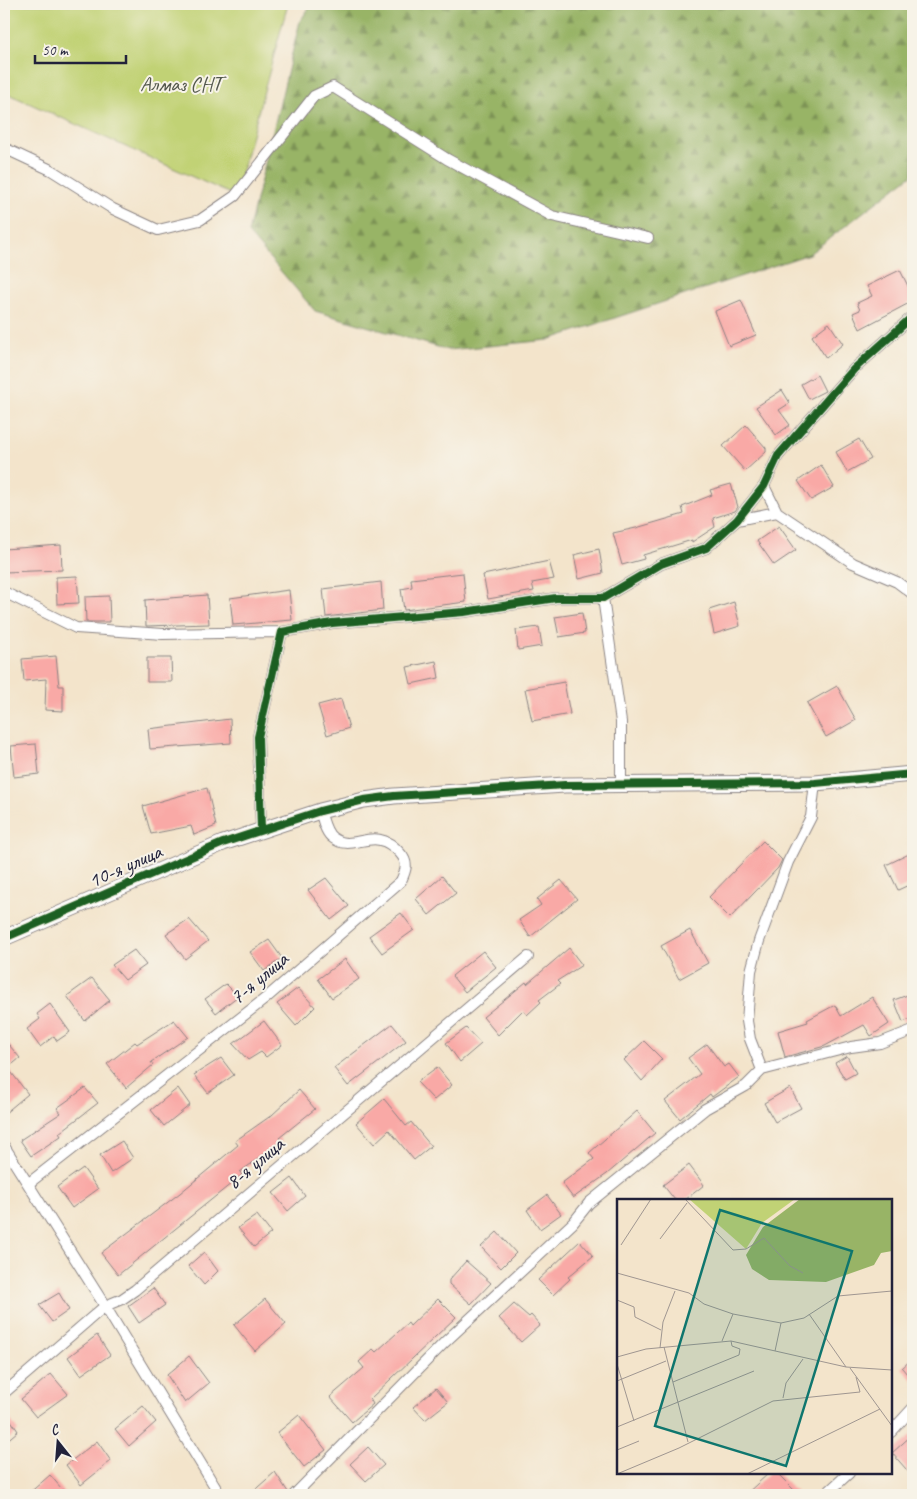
<svg xmlns="http://www.w3.org/2000/svg" width="917" height="1499" font-family="Caveat,sans-serif">
	<defs>
		<pattern id="forest-firs" width="22" height="20" patternUnits="userSpaceOnUse" patternTransform="scale(1.25)"><rect width="22" height="20" fill="#98b466"/><path d="M5 1l3.5 6h-7zM16 11l3.5 6h-7z" fill="#7c9255"/></pattern>
	</defs>
	<rect width="100%" height="100%" fill="#f7f3e8"/>
	<filter id="ink" filterUnits="userSpaceOnUse"><feTurbulence type="fractalNoise" baseFrequency=".02" numOctaves="2"/><feDisplacementMap in="SourceGraphic" scale="10" xChannelSelector="R" yChannelSelector="G"/><feConvolveMatrix kernelMatrix="1 2 1 2 8 2 1 2 1" color-interpolation-filters="sRGB"/></filter>
	<filter id="wash" filterUnits="userSpaceOnUse"><feTurbulence type="fractalNoise" baseFrequency=".0096" numOctaves="4" result="noise"/><feDisplacementMap in="SourceGraphic" scale="20" xChannelSelector="R" yChannelSelector="G"/><feGaussianBlur stdDeviation="1.12" result="paint"/><feColorMatrix in="noise" values="0 0 0 0 0 0 0 0 0 0 0 0 0 0 0 0 0 1.4 0 .05"/><feComposite in="paint" operator="in"/></filter>
	<g filter="url(#wash)">
		<rect width="100%" height="100%" fill="#f3e4cb"/>
		<path fill="url(#forest-firs)" stroke="#5d6b50" d="M312,4H913V174L809,254L548,340L448,350L315,311L248,233L300,21Z"/>
		<path fill="#c1d275" stroke="#727a58" d="M4,4H288L235,196L4,92Z"/>
		<g id="blocks">
			<path fill="#f9a9a6" d="M900,270L913,296V301L860,329L853,313L860,310L857,303L872,296L867,286Z
				M741,300L756,335L729,346L715,311Z
				M829,323L843,344L826,358L812,336Z
				M817,375L825,391L809,399L801,384Z
				M782,390L790,403L779,410L790,425L776,435L756,407Z
				M746,425L766,448V452L745,471L723,446Z
				M859,439L871,459L847,472L836,452Z
				M821,465L834,487L811,500L798,481Z
				M731,484L738,507L735,511L713,518L715,527L692,542V540L643,555L644,559L622,565L613,533L636,528L684,514L682,507L712,495L710,490Z
				M779,526L796,550L774,565L757,541Z
				M61,545L62,570L4,572V549Z
				M599,549L603,573L579,579L574,555Z
				M549,561L554,579L532,583L534,591L488,599L483,575Z
				M463,573L466,602L404,610L401,589L412,587L411,579Z
				M77,576L79,603L57,604L56,577Z
				M381,582L383,610L326,617L323,589Z
				M289,590L292,620L233,625L230,598Z
				M207,595L209,624L146,626L145,600Z
				M109,596L110,622H86L85,597Z
				M734,602L740,626L714,634L709,610Z
				M582,613L585,633L559,637L555,617Z
				M539,627L542,646L518,650L516,630Z
				M56,656L59,686H63V711L45,710L46,679L24,681L22,659Z
				M147,658H171L172,682H147Z
				M436,661L439,678L411,684L407,667Z
				M564,682L570,714L532,721L525,689Z
				M837,686L856,720L826,737L807,703Z
				M341,699L349,728L327,735L318,705Z
				M230,719L231,743L150,749L148,729Z
				M36,744L39,774L14,777L11,746Z
				M207,788L216,826L194,835L191,826L151,834L143,806Z
				M763,841L782,860L778,868L730,918L709,897Z
				M909,854L913,863V883L898,890L886,865Z
				M442,876L456,893L429,915L416,899Z
				M326,878L349,906L331,920L308,890Z
				M561,880L577,899L530,937L519,920L541,905L537,899Z
				M401,913L414,930L382,953L369,936Z
				M189,919L208,941L185,959L166,934Z
				M690,930L708,963L679,979L661,946Z
				M269,940L282,958L264,971L250,952Z
				M569,948L582,965L557,981L560,984L539,1000L541,1002L527,1015L523,1010L498,1035L483,1017L526,982L527,984Z
				M134,950L146,965L125,980L112,965Z
				M483,951L496,967L465,992L452,976Z
				M345,959L359,979L332,998L318,979Z
				M92,978L110,1000L85,1021L67,996Z
				M226,984L238,996L216,1013L205,999Z
				M298,988L315,1007L296,1026L277,1004Z
				M913,993V1018L903,1022L894,1000Z
				M872,997L889,1024L871,1036L864,1025L825,1046L785,1057L778,1031L808,1022L807,1020L835,1005L841,1016Z
				M50,1004L70,1032L57,1041L54,1036L40,1047L27,1029L40,1019L37,1014Z
				M174,1020L188,1037L151,1062L153,1065L126,1088L107,1064L135,1042L137,1044Z
				M264,1021L282,1045L266,1057L261,1052L248,1060L233,1044Z
				M392,1024L406,1041L348,1086L334,1068Z
				M466,1028L481,1044L460,1062L446,1043Z
				M4,1039L20,1058L8,1068L28,1094L4,1114Z
				M644,1041L662,1059L642,1081L624,1060Z
				M707,1044L724,1067L729,1064L739,1077L712,1097L710,1094L680,1119L665,1101L700,1074L688,1058Z
				M847,1056L856,1073L845,1079L835,1063Z
				M221,1058L234,1075L208,1093L194,1075Z
				M437,1067L452,1085L434,1100L417,1082Z
				M85,1088L98,1103L59,1133L61,1136L31,1156L20,1140L61,1113L57,1108Z
				M178,1088L190,1105L164,1126L151,1110Z
				M790,1088L801,1108L775,1122L764,1103Z
				M299,1090L315,1109L279,1138L282,1141L240,1172L242,1175L118,1275L101,1253L180,1193L238,1145L235,1141L272,1115Z
				M384,1099L406,1126L411,1122L431,1146L414,1160L389,1130L374,1144L356,1123Z
				M637,1111L655,1133L607,1174L573,1198L562,1183L594,1159L589,1153Z
				M122,1141L133,1158L111,1173L100,1155Z
				M689,1165L704,1185L685,1200H675L663,1185Z
				M83,1168L98,1189L72,1208L57,1187Z
				M292,1178L305,1196L288,1211L273,1193Z
				M547,1195L561,1214L540,1229L527,1210Z
				M257,1215L271,1233L254,1247L238,1228Z
				M497,1232L516,1253L501,1268L481,1247Z
				M580,1241L593,1256L568,1277L570,1279L553,1295L538,1280Z
				M204,1252L218,1271L204,1285L188,1266Z
				M466,1261L491,1283L471,1304L449,1284V1280Z
				M153,1288L165,1305L139,1323L128,1306Z
				M59,1293L69,1310L52,1322L39,1305Z
				M265,1299L286,1324L255,1351L234,1325Z
				M438,1299L456,1317L370,1399L373,1404L352,1422L330,1397L364,1368L359,1362L373,1349L376,1352L408,1323L410,1326Z
				M514,1304L529,1317L531,1315L540,1325L521,1342L499,1318Z
				M97,1335L110,1355L81,1375L68,1357Z
				M189,1356L209,1383L185,1403L167,1375Z
				M913,1358V1381L902,1368Z
				M51,1374L68,1394L36,1417L21,1399Z
				M436,1388L448,1402L425,1420L413,1407Z
				M143,1406L156,1422L129,1446L115,1429Z
				M4,1410L18,1431L4,1443Z
				M299,1415L326,1450L304,1467L277,1433Z
				M913,1434V1477L892,1453Z
				M97,1441L111,1461L81,1485L66,1465Z
				M368,1447L384,1465L366,1481L350,1464Z
				M275,1472L288,1492L284,1495H249Z
				M769,1473H777L799,1495H745Z
				M50,1475L67,1495H27Z"/>
		</g>
	</g>
	<g filter="url(#ink)">
		<use href="#blocks" fill-opacity="0" stroke="#8a8383" stroke-width="1"/>
		<g fill="none" stroke-linecap="round" stroke-linejoin="round">
			<g stroke="#8a8383" stroke-width="12">
				<path id="street" d="M4,148L51,170L113,209L158,230L200,220L235,196L314,96L333,87L447,159L552,216L648,238
					M764,486L777,512L853,563L897,582L913,594
					M737,520L777,512
					M4,592L76,628L163,634L282,632
					M603,598L621,722V785
					M261,829L258,737L282,632L332,623L464,612L556,598H603L661,564L706,548L737,520L764,486L778,456L854,369L913,316
					M762,1070L750,1039L747,1021L751,971L759,941L788,862L811,817L815,783
					M4,1146L105,1306L220,1495
					M29,1183L266,998L401,881C406,870 409,863 400,853C374,823 354,854 333,838C325,833 323,819 320,811
					M4,1393L105,1306L122,1299L135,1290L528,957
					M891,1432L913,1408
					M294,1495L445,1342L573,1223L589,1203L705,1109L746,1086L762,1070L851,1047L880,1043L913,1030
					M825,1495L849,1473"/>
			</g>
			<g stroke="#8a8383" stroke-width="17">
				<path id="secondary" d="M4,938L223,843L320,811L364,800L394,796L565,785L815,783L913,774"/>
			</g>
			<use href="#street" stroke="#fff" stroke-width="10"/>
			<use href="#secondary" stroke="#fff" stroke-width="15"/>
			<g stroke="#f7f3e8" stroke-width="11">
				<path id="cycleway" d="M261,829L258,737L282,632L332,623L464,612L556,598H603L661,564L706,548L737,520L764,486L778,456L854,369L913,316
					M4,938L223,843L320,811L364,800L394,796L565,785L815,783L913,774"/>
			</g>
			<use href="#cycleway" stroke="#1b5e20" stroke-width="8"/>
		</g>
	</g>
	<g text-anchor="middle" stroke-width="4" stroke-linejoin="round" paint-order="stroke">
		<g font-size="21" fill="#52574c" stroke="#f7f3e8">
			<text x="181" y="91">Алмаз СНТ</text>
		</g>
		<g font-size="21" fill="#22223b" stroke="#f7f3e8">
			<text transform="translate(125 866) rotate(-24)" y="7">10-я улица</text>
			<text transform="translate(259 978) rotate(-40)" y="7">7-я улица</text>
			<text transform="translate(255 1163) rotate(-40)" y="7">8-я улица</text>
		</g>
	</g>
	<g transform="translate(617 1199)">
		<rect width="275" height="275" fill="#f3e4cb"/>
		<path d="M183,0H275V52L264,54L257,66L209,83L152,81L135,70L129,56L146,28Z" fill="#98b466"/>
		<path d="M72,0H178L145,24L129,50Z" fill="#c1d275"/>
		<path fill="none" stroke="#9f9691" stroke-width="1" d="M68,0L116,51L129,50L147,39L173,67L186,74M43,40L70,4M4,46L34,0M0,74L72,94L87,105L116,115M0,101L17,108L18,118L44,131M192,115L229,168M105,142L116,115L164,124L187,119L221,97L275,92M47,148L71,243M43,149L46,123L58,92M158,152L164,124M0,158L29,150L114,142L229,168L275,171M0,165L17,222M233,169L275,227M0,182L49,162M56,183L122,156L123,150L115,147L114,142M166,199L169,184L186,160M0,228L137,172M0,251L22,242M0,275L62,249L156,202L243,193L239,178M130,275L263,210"/>
		<path fill="#0f766e" fill-opacity="0.15" stroke="#0f766e" stroke-width="2.5" d="M103,11L235,52L169,267L38,227Z"/>
		<rect width="275" height="275" fill="none" stroke="#22223b" stroke-width="2.5"/>
	</g>
	<rect width="917" height="1499" fill="none" stroke="#f7f3e8" stroke-width="20"/>
	<g transform="translate(58 1442) rotate(343)" stroke="#f7f3e8" stroke-width="4" paint-order="stroke">
	<path d="M0-4L9 19L0 12L-9 19Z" fill="#22223b"/>
	<text y="-8" font-size="14" font-weight="bold" text-anchor="middle" fill="#22223b">С</text>
	</g>
	<path d="M35 55v8h91v-8" fill="none" stroke="#22223b" stroke-width="2.5"/>
	<text x="42" y="55" font-size="15" fill="#22223b" stroke="#f7f3e8" stroke-width="4" paint-order="stroke">50 m</text>
</svg>
